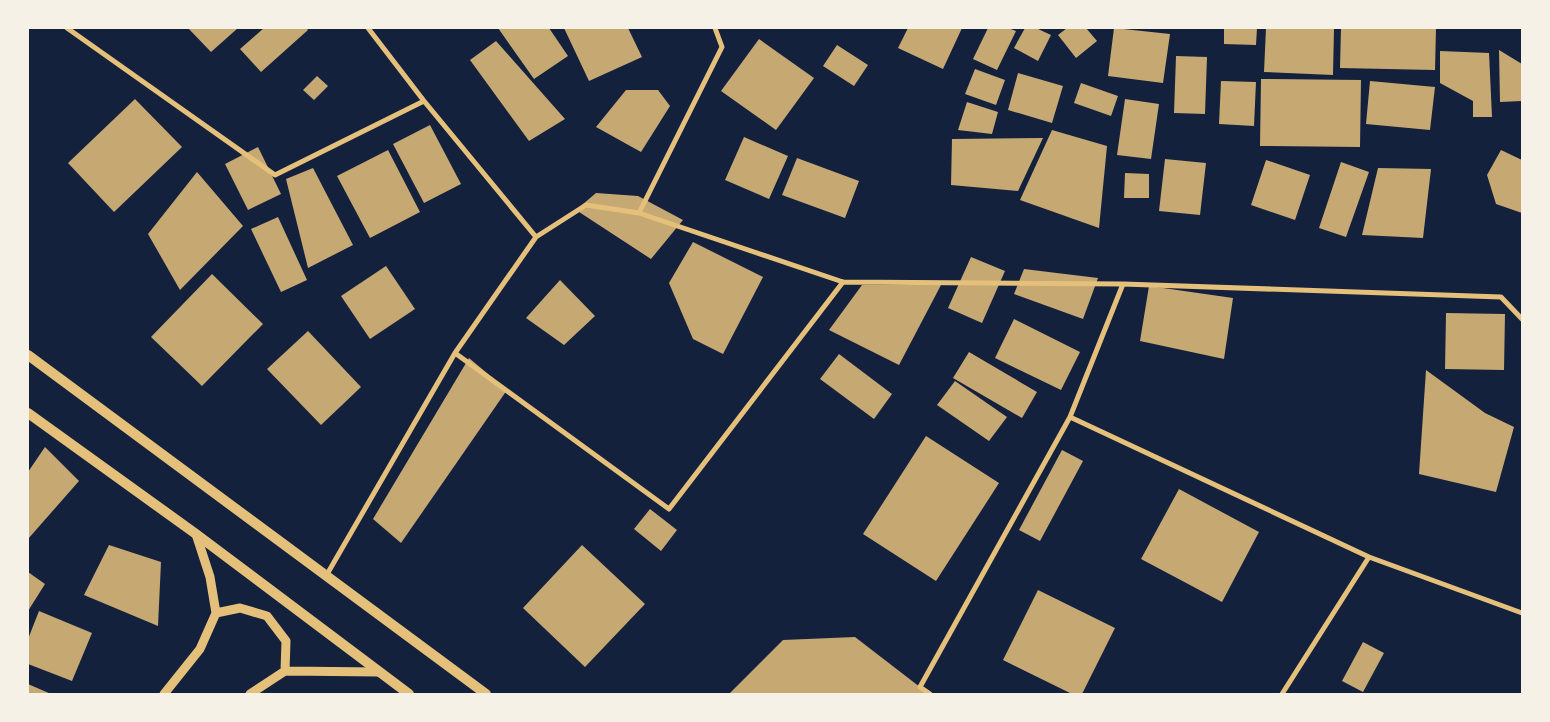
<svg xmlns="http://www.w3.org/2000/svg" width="1550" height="722" font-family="'Fira Sans',sans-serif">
	<rect width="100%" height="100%" fill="#14213d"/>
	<path fill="#c6a872" d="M188,28H238L211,52Z
		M264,28H306L308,30L261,72L240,49Z
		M498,28H549L568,56L534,79Z
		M564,28H628L642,57L589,81Z
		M908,28H962L943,69L898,48Z
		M988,28H1008L1016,31L997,70L973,59Z
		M1025,28H1036L1051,35L1038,61L1014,48Z
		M1067,28H1086L1097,41L1076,58L1058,35Z
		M1114,28L1170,34L1163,83L1108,76Z
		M1224,28H1257L1256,45L1224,44Z
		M1266,28H1334L1333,75L1264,72Z
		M1341,28H1436L1435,70L1340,68Z
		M759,39L814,78L776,130L721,91Z
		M496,41L565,119L529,141L470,60Z
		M837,45L868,65L854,86L823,66Z
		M1499,50L1522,64V101L1500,102Z
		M1440,51L1489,53L1492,117H1473V101L1440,83Z
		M1176,56L1207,57L1205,114L1174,113Z
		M975,69L1005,80L996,105L965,94Z
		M1018,73L1063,86L1052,123L1008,110Z
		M317,76L328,86L314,100L303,90Z
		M1261,79L1361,80L1360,147L1260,146Z
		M1221,81L1256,82L1254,126L1219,124Z
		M1370,81L1435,87L1430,130L1366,124Z
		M1081,83L1118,96L1111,116L1074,103Z
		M626,90H658L670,106L641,152L596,127Z
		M135,99L182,147L114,212L68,163Z
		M1125,99L1159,104L1151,159L1117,155Z
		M967,102L998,112L992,134L958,130Z
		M430,125L461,184L424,203L393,144Z
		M1052,130L1107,146L1099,228L1020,200Z
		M744,137L788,156L769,199L725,180Z
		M1043,138L1018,191L951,185L952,139Z
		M258,147L281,194L248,210L225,164Z
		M388,150L420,212L370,238L337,176Z
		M1501,150L1522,160V213L1496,204L1487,175Z
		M797,158L859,181L845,218L782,195Z
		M1165,159L1206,163L1200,215L1159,211Z
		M1266,160L1310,175L1295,220L1251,205Z
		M1341,162L1369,172L1346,237L1319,228Z
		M313,168L353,245L308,268L286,179Z
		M1378,168L1431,169L1423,238L1362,235Z
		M197,172L243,226L180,290L148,234Z
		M1125,173L1149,174V198H1124Z
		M596,193L638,196L683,220L651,259L576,210Z
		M278,217L307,280L281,292L251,229Z
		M693,242L763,277L723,354L693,339L669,283Z
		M971,257L1005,271L982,323L948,308Z
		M386,266L415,309L370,339L341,296Z
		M1024,269L1098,278L1083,319L1014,294Z
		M212,274L263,324L202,386L151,337Z
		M560,280L595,316L564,345L526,318Z
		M862,285H941L899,365L829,330Z
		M1149,286L1233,298L1224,359L1140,341Z
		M1446,313L1505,314L1504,370L1445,369Z
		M1014,319L1080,352L1061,390L995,358Z
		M308,331L361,387L321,425L267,369Z
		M969,352L1037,392L1022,418L953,378Z
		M839,354L892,394L874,419L820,379Z
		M469,358L507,390L401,543L373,519Z
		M1426,370L1485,413L1514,427L1496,492L1419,474Z
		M955,381L1007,417L989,441L937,405Z
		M926,436L999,483L936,581L863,534Z
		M45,447L79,481L28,539V472Z
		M1062,450L1083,461L1040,541L1019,530Z
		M1179,489L1259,532L1222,602L1141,559Z
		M650,509L677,530L661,551L634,529Z
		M109,545L161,562L158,626L84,595Z
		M582,545L645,604L585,667L523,608Z
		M28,572L45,584L28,611Z
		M1038,590L1115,628L1082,694H1072L1003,660Z
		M39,611L92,633L72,681L28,664V639Z
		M855,637L929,694H729L783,640Z
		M1363,642L1384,653L1363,692L1342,681Z
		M28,684L51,694H28Z"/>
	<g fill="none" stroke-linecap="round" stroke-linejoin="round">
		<path stroke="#e5c07b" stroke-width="5" d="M67,28L275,175L424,101
			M639,213L722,47L715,28
			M536,237L586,205L639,213L843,282L1123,284L1501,297L1522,319
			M455,353L669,509L843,282
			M1070,417L1369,557L1522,613
			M326,576L455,353L536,237L424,101L368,28
			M930,694L920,687L1070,417L1123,284
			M1282,694L1369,557"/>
		<path stroke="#e5c07b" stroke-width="9" d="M216,613L240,608L267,616L286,641L285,671
			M164,694L200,649L216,613L210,577L196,534
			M250,694L285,671L379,672"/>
		<path stroke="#e5c07b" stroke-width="10" d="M28,355L486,694
			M28,413L196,534L409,694"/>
	</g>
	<rect width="1550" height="722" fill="none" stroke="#f6f1e7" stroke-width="58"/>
</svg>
